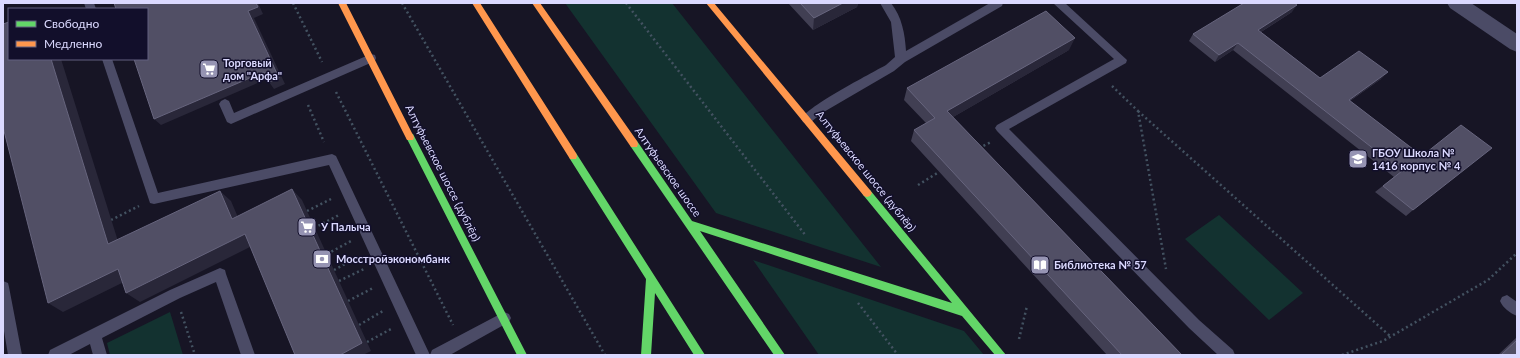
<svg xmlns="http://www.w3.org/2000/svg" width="1520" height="358" font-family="Lato,sans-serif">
	<rect width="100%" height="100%" fill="#171525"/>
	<path fill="#133230" d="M565,3H672L881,267L716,213Z
		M1219,215L1303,293L1269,320L1185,239Z
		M753,260L964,331L984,355H819Z
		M170,312L183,355H110L107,343Z"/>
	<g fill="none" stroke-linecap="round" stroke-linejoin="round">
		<path stroke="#435261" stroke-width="2.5" stroke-dasharray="2 3" stroke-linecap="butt" d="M293,3L322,62
			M402,3L605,355
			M626,3L806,236
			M1112,86L1138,111L1166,269
			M336,92L453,325
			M308,105L324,142
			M1138,111L1390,336
			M979,148L991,142
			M918,185L939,172
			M307,211L331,199
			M111,220L139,206
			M314,228L339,215
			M327,254L351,241
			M334,270L358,257
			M339,281L364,269
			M348,301L373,288
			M858,303L898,355
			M181,312L195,355
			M359,325L383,311
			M1019,339L1027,306
			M367,342L391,329
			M1342,355L1383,341L1488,280L1517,253"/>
		<path fill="#4b4b66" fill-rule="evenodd" d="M84,3H94L96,9H86Z
			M880,3H891C902,17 905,34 906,51L990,3H1003L1002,6L905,62L894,71L822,113L811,122L807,124L803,122L801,119C808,106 870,74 886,65L895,57L891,22Z
			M1053,3H1065L1127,60L1126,63L1009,129L1199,320L1233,350L1235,355H1218L1189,328L997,131L995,128L997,125L1114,59Z
			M371,54L375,55L376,58L375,61L231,124L227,122L219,104L221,101L225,99L229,101L234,113Z
			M102,59H112L158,193L332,154L336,156L430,355H416L329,165L154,204L150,203Z
			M220,268L225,270L226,274L255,355H241L216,282L180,298L102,338L107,355H93L90,344L69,355H48L50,350L170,290Z
			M3,281L8,283L9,287L22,355H8L3,325Z
			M1507,295L1517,302V316C1510,313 1503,308 1500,301L1502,297Z
			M504,312L509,314L511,318L509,322L450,355H430L432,350Z"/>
		<path fill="#4b4b66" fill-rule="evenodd" d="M1447,3H1471L1517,34V52L1510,49L1450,8Z"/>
		<path fill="#63d668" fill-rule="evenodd" d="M410,133L413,134L527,355H517L406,137L407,134Z
			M634,140L637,141L692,221L952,303L864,196L862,193L864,190L867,189L870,190L1006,355H995L962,316L700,231L785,355H774L631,147L630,144L631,141Z
			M573,152L576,153L705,355H694L655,293L651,355H641L646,279L570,159L569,156L570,153Z"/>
		<path fill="#ff974d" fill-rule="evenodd" d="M338,3H346L414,137L413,140H407Z
			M472,3H480L576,153L577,156L576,159H570Z
			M532,3H540L637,141L638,144L637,147H631Z
			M706,3H714L870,190L872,193L870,196L867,197L864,196Z"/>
	</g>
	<path fill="#413f53" d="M788,3H858L857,7L813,30Z
		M1292,12L1261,32L1320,78L1381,79L1350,101L1422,156L1413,210L1406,216L1375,192L1394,177L1233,50L1215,62L1189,41L1193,34Z
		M1069,50L953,117L1182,355H1107L911,141L914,130L926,123L904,100L907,88Z
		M1517,337V355H1498Z"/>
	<path fill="#292739" d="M256,3H258L263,14L254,18L285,84L274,89L269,82L248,11Z
		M843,3H858L857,7L813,30L814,18Z
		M1297,5L1292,12L1253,37L1258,30Z
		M1075,38L1069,50L943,123L947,111Z
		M1238,43L1233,50L1215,62L1219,55Z
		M51,59H61L122,254L108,244Z
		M264,72L269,78L161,125L154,119Z
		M1388,72L1381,79L1342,106L1349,100Z
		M292,189L302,200L371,351L363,355H340Z
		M220,191L231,201L243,229L232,219Z
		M245,234L256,244L140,302L126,293Z
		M118,269L132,278L63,312L48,303Z"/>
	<path fill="#514f65" stroke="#67657e" d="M114,3H256L258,7L248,11L279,78L269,82L264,72L154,119L134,59H147V9H116Z
		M800,3H843L814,18Z
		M1244,3H1294L1297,5L1258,30L1320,78L1359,51L1388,72L1349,100L1422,156L1461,125L1492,148L1413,210L1383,186L1402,171L1238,43L1219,55L1193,34Z
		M1046,11L1075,38L947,111L1182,355H1122L914,130L935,118L907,88Z
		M9,22V59H51L108,244L220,191L232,219L292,189L362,343L340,355H295L245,234L126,293L118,269L48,303L3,127V24Z
		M1517,340V355H1501Z"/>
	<defs>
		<g id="supermarket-square" transform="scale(1)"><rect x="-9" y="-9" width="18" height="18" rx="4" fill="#9694b3" stroke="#120f2b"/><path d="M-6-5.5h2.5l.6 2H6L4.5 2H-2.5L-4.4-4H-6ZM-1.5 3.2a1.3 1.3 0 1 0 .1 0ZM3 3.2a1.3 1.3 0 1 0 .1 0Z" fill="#fff"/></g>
		<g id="school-square" transform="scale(1)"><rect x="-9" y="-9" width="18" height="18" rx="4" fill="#9694b3" stroke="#120f2b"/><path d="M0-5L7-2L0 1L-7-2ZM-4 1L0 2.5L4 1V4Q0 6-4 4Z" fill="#fff"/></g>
		<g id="bank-square" transform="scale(1)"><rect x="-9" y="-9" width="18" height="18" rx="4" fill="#9694b3" stroke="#120f2b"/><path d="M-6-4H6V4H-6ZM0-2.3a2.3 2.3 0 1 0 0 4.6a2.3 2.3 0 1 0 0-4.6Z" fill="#fff"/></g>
		<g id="library-square" transform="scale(1)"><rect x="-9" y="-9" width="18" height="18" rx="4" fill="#9694b3" stroke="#120f2b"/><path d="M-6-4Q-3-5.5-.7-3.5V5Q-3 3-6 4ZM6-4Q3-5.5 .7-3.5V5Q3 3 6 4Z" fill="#fff"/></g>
	</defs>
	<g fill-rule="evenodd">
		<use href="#supermarket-square" x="209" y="69"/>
		<use href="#school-square" x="1358" y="159"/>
		<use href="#supermarket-square" x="307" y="227"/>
		<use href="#bank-square" x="322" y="259"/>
		<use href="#library-square" x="1040" y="265"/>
	</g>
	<g text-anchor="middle" stroke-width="3" stroke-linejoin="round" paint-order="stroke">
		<g font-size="11" font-weight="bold" fill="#dbd9ff" stroke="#120f2b" text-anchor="start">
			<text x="223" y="67">Торговый<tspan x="223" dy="13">дом "Арфа"</tspan></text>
			<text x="1372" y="157">ГБОУ Школа №<tspan x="1372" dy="13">1416 корпус № 4</tspan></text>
			<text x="321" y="231">У Палыча</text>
			<text x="336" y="263">Мосстройэкономбанк</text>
			<text x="1054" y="269">Библиотека № 57</text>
		</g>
		<g font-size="11" fill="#dbd9ff" stroke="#120f2b">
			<text transform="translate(866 171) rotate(51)" y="4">Алтуфьевское шоссе (дублёр)</text>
			<text transform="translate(668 172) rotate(55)" y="4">Алтуфьевское шоссе</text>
			<text transform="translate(443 173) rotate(63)" y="4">Алтуфьевское шоссе (дублёр)</text>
		</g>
	</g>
	<rect width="1520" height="358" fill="none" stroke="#dbd9ff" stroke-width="8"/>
	<rect x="8" y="8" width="140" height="52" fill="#120f2b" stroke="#626080"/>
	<rect x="16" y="21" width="20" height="6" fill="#63d668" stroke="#626080"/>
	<text x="44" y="28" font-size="12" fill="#dbd9ff">Свободно</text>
	<rect x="16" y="41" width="20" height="6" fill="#ff974d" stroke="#626080"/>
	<text x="44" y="48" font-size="12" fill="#dbd9ff">Медленно</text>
</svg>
